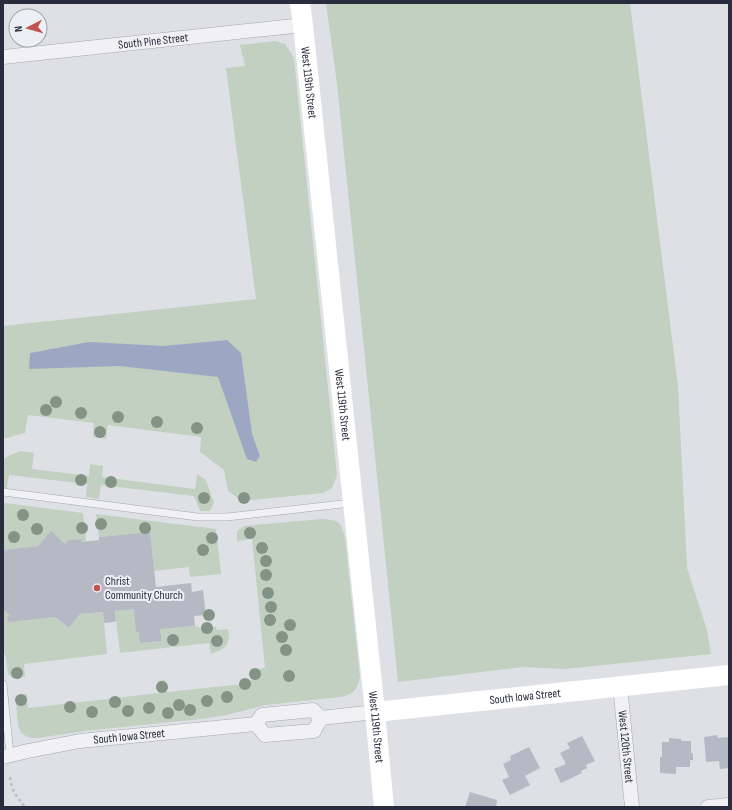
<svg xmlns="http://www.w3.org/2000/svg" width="732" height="810" font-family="'Sofia Sans Condensed',sans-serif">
	<rect width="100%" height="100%" fill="#dee0e6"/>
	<path fill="#c1d0c0" d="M326,3H630L678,386L687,568L707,630L711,654L565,669L522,667L398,682L337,84Z
		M275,41L285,44L294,58L337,475L332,488L323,493L242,501L228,491L224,470L200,452L201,437L108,425L106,439L93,437L94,423L28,415L25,433L3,439V326L256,299L226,68L245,66L240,45Z
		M21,451L34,453L32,469L89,476L90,464L103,466L102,477L195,489L197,474L206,480L214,503L210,511H200L194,496L101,485L99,499L86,497L87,484L9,475L7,488H3V460L8,456Z
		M4,503L83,513L86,541L82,542L81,539L68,540L65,544L51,532L38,546L3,550V504Z
		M96,514L216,529L221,574L190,577L189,567L154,571L150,532L99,537Z
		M322,519C338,520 341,521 345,538L360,677C356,691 355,693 341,697L266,705L227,715L201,719L85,731L38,738H31L22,734L18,726L16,701L20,695L27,694L28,708L159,693L158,681L165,680L167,692L243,684V681L252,680L251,670L265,668L252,539L237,541V531L244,526Z
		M3,609L10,615L7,617H55L69,628L80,614L103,612L107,654L24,664L25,677L12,678L8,674L6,657L3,651Z
		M134,609L139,632L141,643L162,641L160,629L195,626L201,628L216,627L217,630L228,629C231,646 225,649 211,654L209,643L120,653L115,611Z"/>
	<path fill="#9ca8c3" d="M227,340L241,353L252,434L260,456L256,462L247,459L218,377L119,366L29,369L30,353L89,342L163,346Z"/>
	<path fill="#b6b9c3" d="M51,531L65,544L68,540L81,539L82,542L99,540V537L150,532L156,587L191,583L192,592L203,590L206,615L194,616L195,626L160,629L162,641L140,643L139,632H136L134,609L115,611L116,621L113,622L104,623L103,612L80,614L69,628L55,617L8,622L7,617L10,615L3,609V589L4,587L3,574V550L38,546Z
		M717,735L718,738L729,737V768L720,769L719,761L706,762L704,737Z
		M582,736L595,761L586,765L587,768L581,771L582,773L561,783L554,769L566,764L560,753L570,748L567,743Z
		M669,738L681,739V741H691V753H693V760H690V767H676V774L660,773V757H662V742H669Z
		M529,747L540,768L525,776L530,785L510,795L502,780L509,777L503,764L511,760L510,756Z
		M470,792L497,800L496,807H465Z"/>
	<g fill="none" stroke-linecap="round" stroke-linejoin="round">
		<g stroke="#a4a6b0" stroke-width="8">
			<path id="lane" d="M3,492L198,517H227L351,503
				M3,684L10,755"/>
		</g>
		<g stroke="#a4a6b0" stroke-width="15">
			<g id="street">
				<path id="s1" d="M3,57L303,25"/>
				<path id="s2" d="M620,686L632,807"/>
				<path d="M321,718L375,712"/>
				<path d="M256,724L265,735L314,731L321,718"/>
				<path d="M256,724L262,715L313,710L321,718"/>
				<path id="s3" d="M3,757L28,751L80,741L256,724"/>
				<path d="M708,807L729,805"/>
			</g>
		</g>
		<path stroke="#bdbec5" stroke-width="2.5" stroke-dasharray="3 3" stroke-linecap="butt" d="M10,777C12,791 16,796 25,807"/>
		<use href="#lane" stroke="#f1f1f5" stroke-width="7"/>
		<use href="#street" stroke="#f1f1f5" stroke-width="14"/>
		<g stroke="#fff" stroke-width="20">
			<path id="s4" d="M300,3L303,25L375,712L384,807"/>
			<path id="s5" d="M375,712L729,675"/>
		</g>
	</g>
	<g fill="#839486">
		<circle cx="56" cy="402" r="6"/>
		<circle cx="46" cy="410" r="6"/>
		<circle cx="81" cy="413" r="6"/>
		<circle cx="118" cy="417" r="6"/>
		<circle cx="157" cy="422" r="6"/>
		<circle cx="197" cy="428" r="6"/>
		<circle cx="100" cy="432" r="6"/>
		<circle cx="81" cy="480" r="6"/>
		<circle cx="111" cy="482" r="6"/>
		<circle cx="204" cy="498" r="6"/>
		<circle cx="244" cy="498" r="6"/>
		<circle cx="23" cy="515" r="6"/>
		<circle cx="101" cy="524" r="6"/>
		<circle cx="82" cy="528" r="6"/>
		<circle cx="145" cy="528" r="6"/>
		<circle cx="37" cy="529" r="6"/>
		<circle cx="250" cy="533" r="6"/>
		<circle cx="14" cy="537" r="6"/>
		<circle cx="212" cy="538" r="6"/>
		<circle cx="262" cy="548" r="6"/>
		<circle cx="203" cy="550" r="6"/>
		<circle cx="266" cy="561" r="6"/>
		<circle cx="266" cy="575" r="6"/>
		<circle cx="268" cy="593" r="6"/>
		<circle cx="271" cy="607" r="6"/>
		<circle cx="209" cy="615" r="6"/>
		<circle cx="270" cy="620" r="6"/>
		<circle cx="290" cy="625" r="6"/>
		<circle cx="207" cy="628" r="6"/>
		<circle cx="282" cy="637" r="6"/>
		<circle cx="173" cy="640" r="6"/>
		<circle cx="217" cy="641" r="6"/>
		<circle cx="286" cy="650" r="6"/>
		<circle cx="17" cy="673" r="6"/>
		<circle cx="255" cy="674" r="6"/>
		<circle cx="289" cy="676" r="6"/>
		<circle cx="245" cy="684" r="6"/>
		<circle cx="162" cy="687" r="6"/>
		<circle cx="227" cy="697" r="6"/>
		<circle cx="21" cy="700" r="6"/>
		<circle cx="207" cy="701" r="6"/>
		<circle cx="115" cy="702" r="6"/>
		<circle cx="179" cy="705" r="6"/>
		<circle cx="70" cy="707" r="6"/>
		<circle cx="149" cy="708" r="6"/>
		<circle cx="190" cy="710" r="6"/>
		<circle cx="128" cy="711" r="6"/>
		<circle cx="92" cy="712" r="6"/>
		<circle cx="168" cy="713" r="6"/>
	</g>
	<circle fill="#c1524e" stroke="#eeeff4" stroke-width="1.5" cx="97" cy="588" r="4"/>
	<g text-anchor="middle" stroke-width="4" stroke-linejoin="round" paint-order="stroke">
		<g font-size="12" fill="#292c3c" stroke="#eeeff4">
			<text dy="4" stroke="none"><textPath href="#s1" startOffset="151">South Pine Street</textPath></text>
			<text dy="4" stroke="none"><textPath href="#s4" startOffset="80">West 119th Street</textPath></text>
			<text dy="4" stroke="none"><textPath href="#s4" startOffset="404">West 119th Street</textPath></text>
			<text dy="4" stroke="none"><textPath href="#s5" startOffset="151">South Iowa Street</textPath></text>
			<text dy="4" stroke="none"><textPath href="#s4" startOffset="728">West 119th Street</textPath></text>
			<text dy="4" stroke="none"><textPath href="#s3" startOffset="128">South Iowa Street</textPath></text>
			<text dy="4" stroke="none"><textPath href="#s2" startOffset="61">West 120th Street</textPath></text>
		</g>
		<g font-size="12" fill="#292c3c" stroke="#eeeff4" text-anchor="start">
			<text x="105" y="585">Christ<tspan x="105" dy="14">Community Church</tspan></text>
		</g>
	</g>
	<rect width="732" height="810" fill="none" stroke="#292c3c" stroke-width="8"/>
	<g transform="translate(28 28) rotate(264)"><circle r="19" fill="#eeeff4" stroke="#9fa1aa"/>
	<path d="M0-3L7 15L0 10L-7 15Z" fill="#c1524e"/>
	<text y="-6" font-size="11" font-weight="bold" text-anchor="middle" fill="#292c3c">N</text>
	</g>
</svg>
